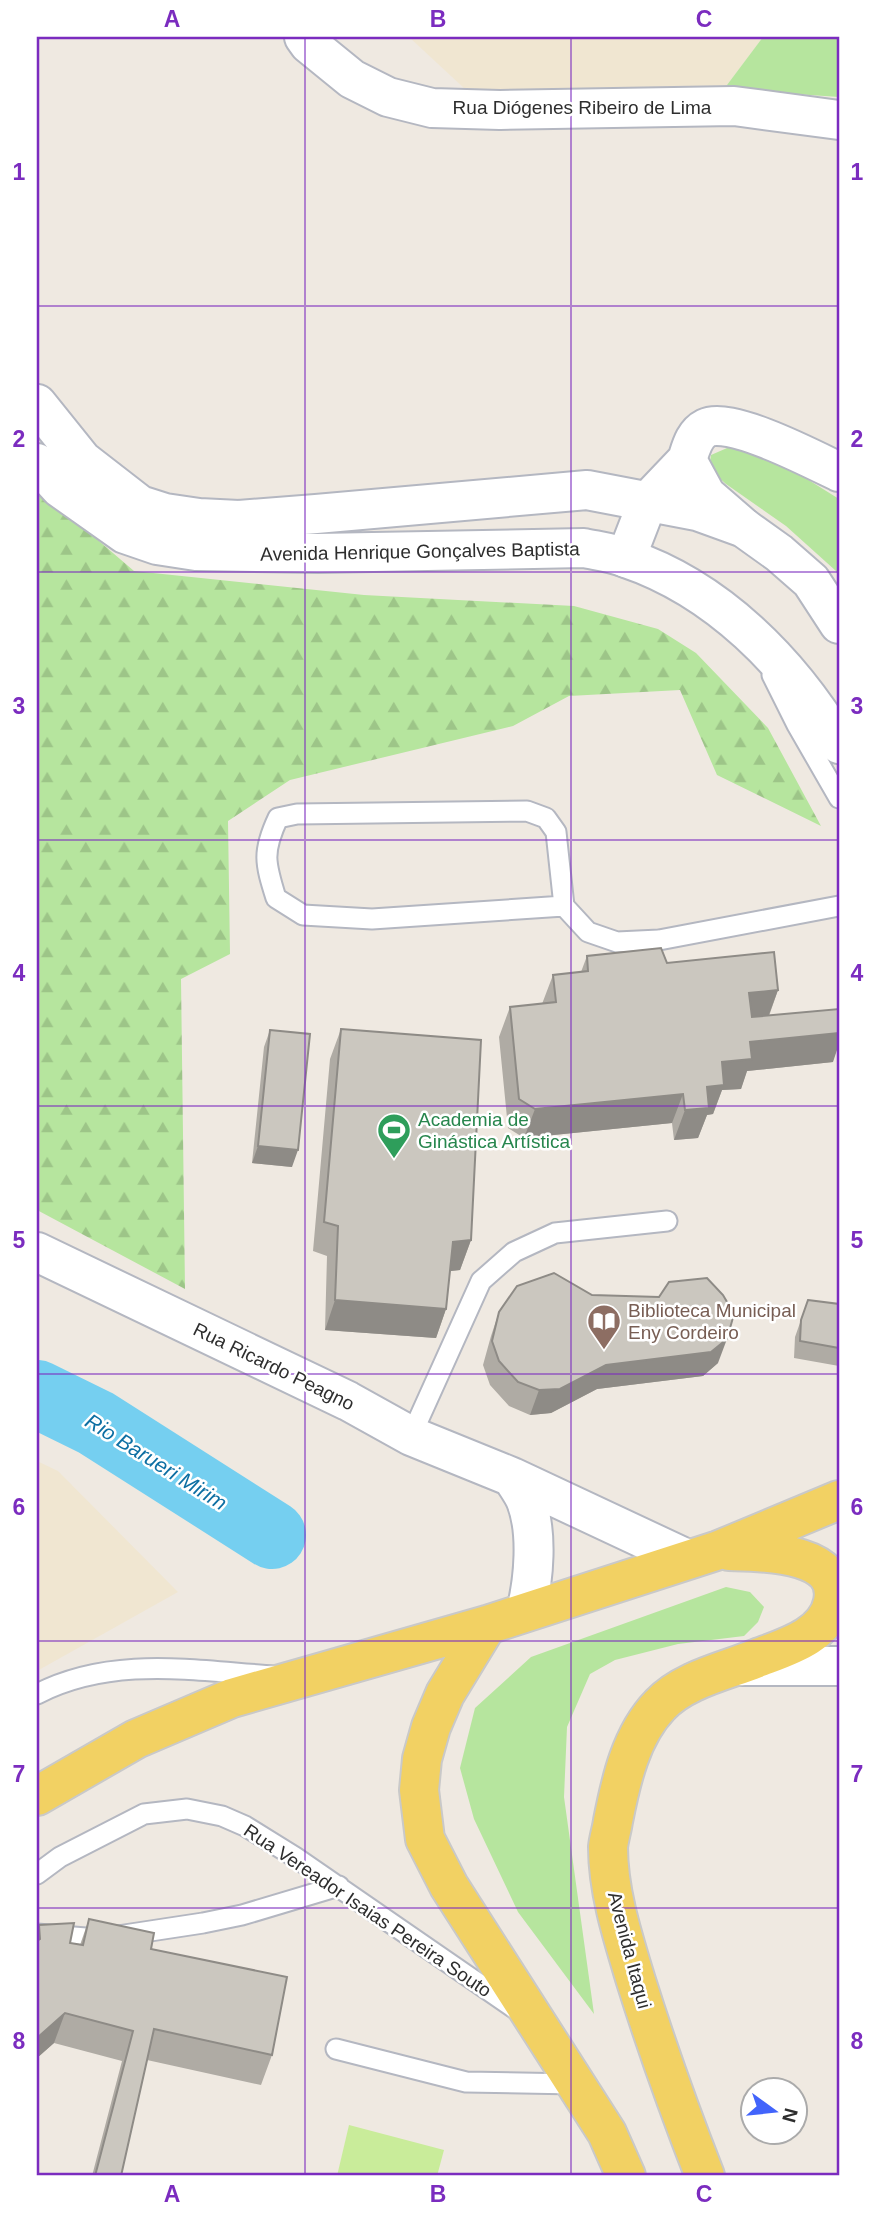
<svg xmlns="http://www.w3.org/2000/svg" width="876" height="2213" font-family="Helvetica,sans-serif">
	<defs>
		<pattern id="forest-firs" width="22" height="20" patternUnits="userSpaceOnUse" patternTransform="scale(1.75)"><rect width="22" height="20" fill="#b6e59e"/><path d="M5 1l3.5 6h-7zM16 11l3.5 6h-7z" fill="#9dc588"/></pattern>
	</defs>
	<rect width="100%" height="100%" fill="#efe9e1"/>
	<path fill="#f0e6d1" d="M409,37H763L724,89H465Z
		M37,1461L58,1471L178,1592L37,1671Z"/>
	<path fill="#b6e59e" d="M763,37H839V97L724,89Z
		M734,445L791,469L839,499V578L836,571L786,526L726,484L709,469L711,455Z
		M726,1587L750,1592L764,1607L758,1622L744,1636L678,1644L615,1660L590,1674L567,1727L564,1797L594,2014L518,1912L474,1819L460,1768L475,1708L531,1657Z"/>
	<path fill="url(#forest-firs)" d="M37,488L134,571L364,595L574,606L658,629L696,653L768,728L821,826L717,775L680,690L569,696L513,726L290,780L228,821L230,954L181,979L185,1289L37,1210Z"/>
	<path fill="#c9ec9a" d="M349,2125L444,2150L437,2176H337Z"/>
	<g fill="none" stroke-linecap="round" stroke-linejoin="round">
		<path stroke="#75cff0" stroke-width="68" d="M37,1394L96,1423L272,1535"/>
		<g stroke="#b4b7c1" stroke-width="23">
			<path id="lane" d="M772,675L797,725L839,798
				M564,906L372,919L303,915L276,898C265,863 262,852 278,818L297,814L527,811L546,818L556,832L564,906L588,932L617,942L659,940L839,906
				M411,1436L481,1281L514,1252L555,1233L667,1221
				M37,1694C113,1655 195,1671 275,1676
				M37,1874L60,1857L144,1814L187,1809L222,1816L245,1826L295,1857L517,2010
				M37,1934L98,1939L203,1923L242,1915L339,1886
				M336,2049L466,2082L576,2084"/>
		</g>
		<g stroke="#b4b7c1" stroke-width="42">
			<path id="street" d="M304,37L309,44L352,79L388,97L432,108L500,110L734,106L839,120
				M744,528L706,495L687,460C691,448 694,434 706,428C730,416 814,460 839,472
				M626,558L648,501L687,460"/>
		</g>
		<g stroke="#b4b7c1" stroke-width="42">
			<path id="secondary" d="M37,404L82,460L140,505L165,513L199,518L239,520L316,514L587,490L697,511L744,528L779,553L811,581L839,624
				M37,463L60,488L125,534L157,545L196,551L318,553L584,548C598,551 613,553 626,558C718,589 790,663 839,744
				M37,1252L348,1401L411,1436L512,1477L687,1559
				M512,1477C516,1484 523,1493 526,1501C538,1532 534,1579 526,1611
				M740,1666H839"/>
		</g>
		<g stroke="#c9c9c9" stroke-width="42">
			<path id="primary" d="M487,1625L445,1694L431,1727L422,1759L419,1790L425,1839L449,1886L607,2133L626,2176
				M37,1796L136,1739L232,1698L487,1625L719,1550L839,1500
				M705,2176C680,2112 657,2048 636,1981C623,1938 608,1892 608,1847C609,1838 612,1829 613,1821C621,1780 631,1735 660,1705C683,1680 725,1671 755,1659C783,1648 826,1637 833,1602C843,1551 761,1552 729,1551"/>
		</g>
		<use href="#lane" stroke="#fff" stroke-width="19"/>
		<use href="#street" stroke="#fff" stroke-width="38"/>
		<use href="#secondary" stroke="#fff" stroke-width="38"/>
		<use href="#primary" stroke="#f2d163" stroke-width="38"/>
	</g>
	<path fill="#afaba4" d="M587,956L667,963L778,990L769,1016L833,1062L747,1071L741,1089L722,1090L713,1114L707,1115L698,1138L674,1140L672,1123L524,1138L508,1128L499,1037L510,1007L542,1004L553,975L581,972Z
		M341,1029L471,1240L460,1270L450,1271L446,1309L436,1338L325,1330L327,1256L313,1251L330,1059Z
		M270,1030L292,1167L252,1163L264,1047Z
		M592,1295L718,1363L703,1376L597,1389L551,1413L530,1415L509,1406L490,1385L483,1365L491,1336L499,1312Z
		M808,1300L839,1304V1366L794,1358L795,1337Z
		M89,1919L151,1949L272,2055L261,2085L147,2060L121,2176H92L122,2061L54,2043L37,2058V1931L39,1925L70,1943L80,1945Z"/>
	<path fill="#8e8b86" d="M778,990L767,1020L738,1023L749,993Z
		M839,1033V1044L833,1062L747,1071L741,1089L722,1090L713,1114L707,1115L698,1138L674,1140L685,1110L707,1087L722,1062L750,1042Z
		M683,1094L672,1123L524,1138L535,1109Z
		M258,1146L298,1150L292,1167L252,1163Z
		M471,1240L460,1270L442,1272L453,1242Z
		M335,1300L446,1309L436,1338L325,1330Z
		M727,1339L718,1363L703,1376L597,1389L551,1413L530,1415L539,1390L606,1365Z
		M65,2013L54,2043L37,2058V2038Z"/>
	<path fill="#cbc7bf" stroke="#8e8b86" stroke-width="2" d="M661,948L667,963L774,952L778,990L749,993L752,1017L839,1009V1033L750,1042L752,1059L722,1062L724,1085L707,1087L709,1108L685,1110L683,1094L535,1109L519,1099L510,1007L556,1002L553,975L588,971L587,956Z
		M341,1029L481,1040L471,1240L453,1242L446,1309L335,1300L338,1226L324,1222Z
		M270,1030L310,1034L298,1150L258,1146Z
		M554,1273L592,1295L659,1297L669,1282L707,1278L723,1295L734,1314L727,1339L711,1352L606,1365L560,1389L539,1390L518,1382L499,1361L492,1341L499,1312L517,1286Z
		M808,1300L839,1304V1348L800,1341L801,1320Z
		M89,1919L154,1933L151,1949L287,1977L272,2055L154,2029L121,2176H95L133,2031L65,2013L37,2038V1941L40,1939L39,1925L74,1923L70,1943L83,1945Z"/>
	<path fill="none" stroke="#7b2cbf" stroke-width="2" stroke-opacity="0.55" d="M305,37V2176M571,37V2176M37,306H839M37,572H839M37,840H839M37,1106H839M37,1374H839M37,1641H839M37,1908H839"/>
	<defs>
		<g id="stadium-pin" transform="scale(1.75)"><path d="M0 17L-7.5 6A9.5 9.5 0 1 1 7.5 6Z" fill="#2e9e5b" stroke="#fff"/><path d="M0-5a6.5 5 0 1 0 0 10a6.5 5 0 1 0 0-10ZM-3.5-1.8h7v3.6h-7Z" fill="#fff"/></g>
		<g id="library-pin" transform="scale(1.75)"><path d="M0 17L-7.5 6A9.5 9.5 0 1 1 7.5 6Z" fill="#8d6e63" stroke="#fff"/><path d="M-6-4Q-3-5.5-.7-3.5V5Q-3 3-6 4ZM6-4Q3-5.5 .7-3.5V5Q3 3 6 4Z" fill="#fff"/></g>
	</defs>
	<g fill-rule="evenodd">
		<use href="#stadium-pin" x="394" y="1130"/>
		<use href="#library-pin" x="604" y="1321"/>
	</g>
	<g text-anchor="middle" stroke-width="5" stroke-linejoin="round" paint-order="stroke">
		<g font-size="19" fill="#2e2e2e" stroke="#fff">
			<text x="582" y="114">Rua Diógenes Ribeiro de Lima</text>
			<text transform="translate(420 551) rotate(-1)" y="7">Avenida Henrique Gonçalves Baptista</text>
			<text transform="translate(274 1366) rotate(26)" y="7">Rua Ricardo Peagno</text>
			<text transform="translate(368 1910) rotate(34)" y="7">Rua Vereador Isaias Pereira Souto</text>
			<text transform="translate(630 1950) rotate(75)" y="7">Avenida Itaqui</text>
		</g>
		<g font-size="19" fill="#27864d" stroke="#fff" text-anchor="start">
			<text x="418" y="1126">Academia de<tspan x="418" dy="22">Ginástica Artística</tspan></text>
		</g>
		<g font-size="19" fill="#785e54" stroke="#fff" text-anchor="start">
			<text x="628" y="1317">Biblioteca Municipal<tspan x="628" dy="22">Eny Cordeiro</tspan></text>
		</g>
		<g font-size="21" font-style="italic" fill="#0d6fa3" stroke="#fff">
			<text transform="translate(156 1462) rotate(32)" y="7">Rio Barueri Mirim</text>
		</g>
	</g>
	<rect width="876" height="2213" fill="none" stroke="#ffffff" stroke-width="77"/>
	<g transform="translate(774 2111) rotate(105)"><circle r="33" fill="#ffffff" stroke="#ababab" stroke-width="2"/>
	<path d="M0-5L12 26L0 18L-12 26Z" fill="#4264fb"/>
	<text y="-10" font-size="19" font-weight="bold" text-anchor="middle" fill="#2e2e2e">N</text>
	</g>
	<rect x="38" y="38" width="800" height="2136" fill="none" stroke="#7b2cbf" stroke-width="2.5"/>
	<g font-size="23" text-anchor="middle" font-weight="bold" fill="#7b2cbf">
		<text x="172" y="27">A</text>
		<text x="438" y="27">B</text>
		<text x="704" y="27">C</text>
		<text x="19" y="180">1</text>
		<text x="857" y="180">1</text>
		<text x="19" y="447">2</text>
		<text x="857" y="447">2</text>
		<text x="19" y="714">3</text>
		<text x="857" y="714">3</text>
		<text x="19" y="981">4</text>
		<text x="857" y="981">4</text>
		<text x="19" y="1248">5</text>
		<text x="857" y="1248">5</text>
		<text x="19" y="1515">6</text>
		<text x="857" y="1515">6</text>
		<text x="19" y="1782">7</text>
		<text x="857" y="1782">7</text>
		<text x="19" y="2049">8</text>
		<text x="857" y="2049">8</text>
		<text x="172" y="2202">A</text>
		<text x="438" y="2202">B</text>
		<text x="704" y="2202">C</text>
	</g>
</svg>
